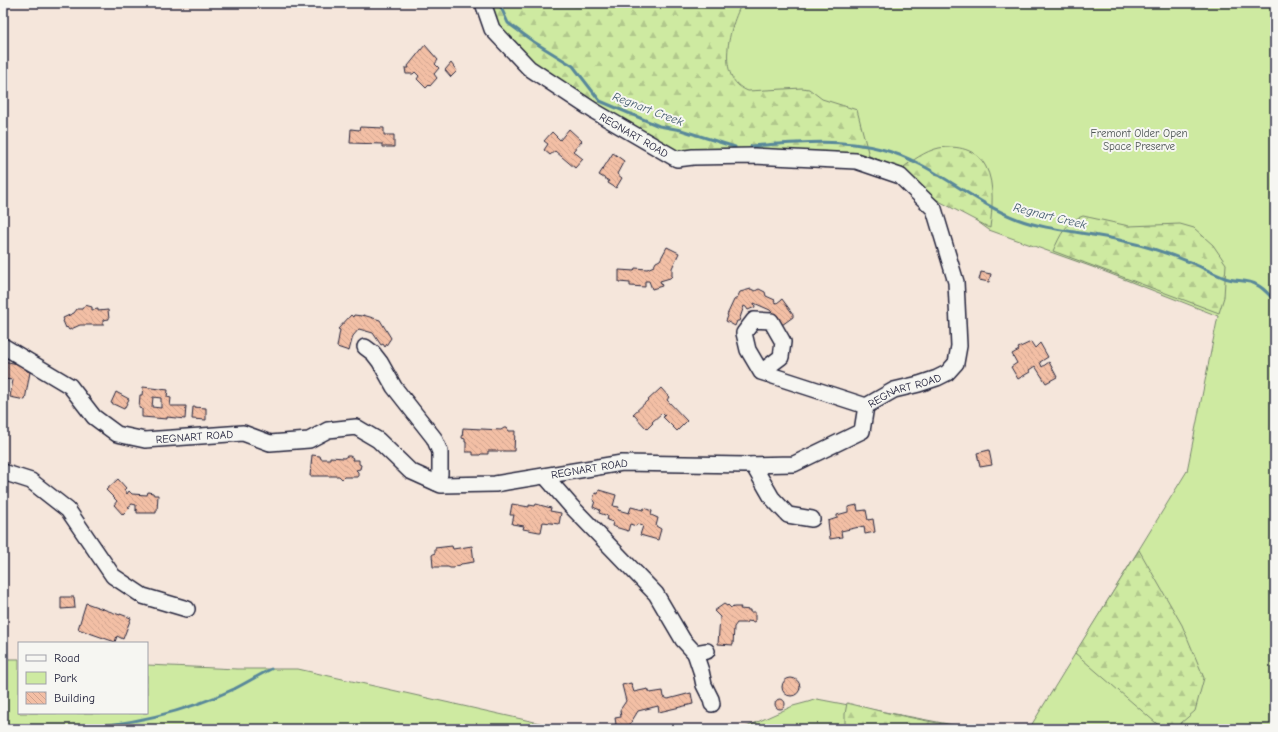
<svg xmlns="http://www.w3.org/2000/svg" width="1278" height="732" font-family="'Comic Neue',sans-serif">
	<defs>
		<pattern id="forest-firs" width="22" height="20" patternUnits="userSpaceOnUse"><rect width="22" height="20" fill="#ceeaa1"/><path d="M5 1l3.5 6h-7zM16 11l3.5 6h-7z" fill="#b1c88c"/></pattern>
		<pattern id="building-back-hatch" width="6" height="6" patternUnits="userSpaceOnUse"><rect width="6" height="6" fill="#f3bfa5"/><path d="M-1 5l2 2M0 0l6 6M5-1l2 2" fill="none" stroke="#d0a48f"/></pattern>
	</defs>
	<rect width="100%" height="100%" fill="#f5e6db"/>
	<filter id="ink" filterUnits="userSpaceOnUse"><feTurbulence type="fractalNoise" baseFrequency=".025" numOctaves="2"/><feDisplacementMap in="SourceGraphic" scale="8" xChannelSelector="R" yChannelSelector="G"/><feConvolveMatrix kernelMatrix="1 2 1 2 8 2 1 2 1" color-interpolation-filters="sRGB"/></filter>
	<g filter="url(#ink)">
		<path fill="#ceeaa1" stroke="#78866e" d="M489,3H1275V729H1029L1187,471L1218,316L1098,269L989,230L904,168L901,169Z
			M3,657L9,659H19V713H147V665L237,669H298L566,729H3Z
			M817,699L974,729H742L793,706L808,702Z"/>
		<path fill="url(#forest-firs)" stroke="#78866e" d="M480,3H742C730,26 714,78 748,91L802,88L809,89L822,99L857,110L869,156L901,169C912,161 925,151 939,148C957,145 977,149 986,167C995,184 992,210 990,228L899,180L855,163L665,157L529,72Z
			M1083,216L1129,226L1180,224L1194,228L1213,245L1226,264L1224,297L1219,313L1053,251C1060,236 1066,221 1083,216Z
			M1139,550L1182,625L1204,678L1195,711L1174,729H1163L1075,653Z
			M847,703L888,713L967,729H845V714Z"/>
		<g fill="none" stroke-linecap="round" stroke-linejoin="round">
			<path stroke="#59889a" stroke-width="3" d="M499,3L508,23L534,42L573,66L600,101L659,126L681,130L735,147
				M751,146C794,143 838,138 881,149C932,162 968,200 1017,219C1048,231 1089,232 1123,241C1147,246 1170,254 1192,263C1203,268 1214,274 1225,278C1235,282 1248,279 1257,285C1264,288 1270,296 1275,301
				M3,727L46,729
				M65,729C122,726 181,714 234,689C246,683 259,675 271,669"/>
		</g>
		<path fill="url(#building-back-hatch)" stroke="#22223b" fill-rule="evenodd" d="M425,45L438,60L435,64L439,68L434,74L437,78L430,86L429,85L426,88L417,79L419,76L415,72L413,74H406L405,68H409L408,66Z
			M451,63L457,71L451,77L445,70Z
			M360,127L384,128V135H394V147H382V144L350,143L351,129L359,130Z
			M569,129L582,141L573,151L583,159L575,168L555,151L550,155L544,150L548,144L544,141L552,132L560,140Z
			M613,153L624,161L617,174L622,178L616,188L608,183L609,181L599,175Z
			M667,247L679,253L672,268V276L670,278L660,281L662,286L652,289L649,281H645V287L630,286V283L619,282V270L634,271L635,268L647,269L654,266L656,262L660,260Z
			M981,272L991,274L989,282L979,280Z
			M751,289L755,291L759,289L765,292L766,296L775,300L774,302L777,303L782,299L793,314V317L782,325L770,310L754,303L755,307L748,310L746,307L744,306L739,321H737L735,326L726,321L728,316L727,315L734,300L737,298L740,292Z
			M85,305L92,307V310L98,309V311L108,310L109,319L103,320V325H80L69,330L67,327L66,328L63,321L64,320L63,318L74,313L77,309H82Z
			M351,315L353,317L354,315L362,316L363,315L380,320L391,338L385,347L383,344L381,345L373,333L359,329L353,336L349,351L337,347L340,330L338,329Z
			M1031,342L1035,348L1040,343L1048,357L1040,362L1042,367L1049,362L1057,377L1046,383L1035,366L1029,370L1030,372L1018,379L1011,367L1017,363L1012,354L1019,350L1018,348Z
			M3,361L23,365L27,371L30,372L25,400L10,397L13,380L4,379L3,377Z
			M143,387L168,390L167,397L171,398L170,406H186L185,419L167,417V419L142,417V409L139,408L140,395H142ZM153,397L161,398V408L152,407Z
			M661,388L669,397L667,400L687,421L677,431L663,417L665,416L662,413L652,422L653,423L647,429L633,414Z
			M116,392L129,399L124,409L111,403Z
			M193,407L206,408V420L192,419Z
			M463,428L501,430L504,428H507L509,431H515L514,451H488V454H481L480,455H473V452H466V442H465V439L462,438Z
			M989,450L992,465L980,467L977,453Z
			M312,455L320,456L321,459H330V457L344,458L347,456H350L353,458L352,460H359V464L361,465L360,469L356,470L358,472V477H344L342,479L339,476H310Z
			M118,479L126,488L124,490L127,494L129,491L132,494L147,495L148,492L153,493L154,495H158L157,511H156V513H137V509L136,511V505L132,504L128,507L130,508L123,515L114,505L117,501L106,490Z
			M599,490L616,495L613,506L619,507L618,510L629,513L631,507L643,510L644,508L652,511L651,515L658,518L656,526L661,529L658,540L640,535L643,526L637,524L636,526L630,524L628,531L612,526L613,522L607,520L608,516L599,513L600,510L593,507L595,501L593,500L595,493L598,494Z
			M512,504L529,507V505L535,506L536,504L551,508L550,511L561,513L559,524L543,522L541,532H539L523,529L524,526L512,524L514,515H510Z
			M857,505L858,511L866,510L868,520L873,519L875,532L865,534L864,526L841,531L842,537L830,539L828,521L837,518V515L848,512V507Z
			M452,546L453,549L472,546L474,562L461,564L460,565L456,566L454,568H450L448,567H433L432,555L435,553V548Z
			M61,597H74L75,608L61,609Z
			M86,603L120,615V614L131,618L123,639L117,636L115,642L78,629Z
			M724,604L727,606L728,605L731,608L734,607H741L740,609L750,610V612H755V622L747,621V623H737L734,627L733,645L718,644L720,617L714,611Z
			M782 687a9 9 0 1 1 18 0a9 9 0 1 1-18 0Z
			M631,683L634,692L648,689L650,693L663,691L664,697L668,699L691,693L693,704L659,712L658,706L638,711L627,729H614L613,726L616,724L615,718L621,717L620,710L626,701L622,685Z
			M775 704a5 5 0 1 1 10 0a5 5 0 1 1-10 0Z"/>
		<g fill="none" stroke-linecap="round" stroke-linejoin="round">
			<g stroke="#22223b" stroke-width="18">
				<g id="minor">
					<path id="s1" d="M3,346L70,386L94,417L117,434L145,440L243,433L270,443L309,440L328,430L356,427L378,440L410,471L441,485L495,484L622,463L746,465L794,464L862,431L866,406L894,390L919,384L937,378L947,373L956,363L959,346L956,282L934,209L900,176L856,161L754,156L693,157L677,159L673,157L594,111L529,68L492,29L483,3"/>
					<path d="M365,347L373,353L380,362L394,387L434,438L440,452V474L437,483"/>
					<path d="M761,372L781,357L783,342L771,321L754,320L744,333L748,350L761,372L866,406"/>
					<path d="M753,465L772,498L788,515L812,519"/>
					<path d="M3,472L31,481L68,510L113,576L143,596L187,609"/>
					<path d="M545,476L571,506L656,594L683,640L695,653L707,651"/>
					<path d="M695,653L701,671L704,685L711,699L712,704"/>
				</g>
			</g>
			<use href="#minor" stroke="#f6f6f2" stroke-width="15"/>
		</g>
	</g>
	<g text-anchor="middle" stroke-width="4" stroke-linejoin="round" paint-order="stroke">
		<g font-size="11" fill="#4d5454" stroke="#f6f6f2">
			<text x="1139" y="137">Fremont Older Open<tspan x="1139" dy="13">Space Preserve</tspan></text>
		</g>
		<g font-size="11" fill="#22223b" stroke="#f6f6f2">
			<text transform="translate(634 135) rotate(30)" y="4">REGNART ROAD</text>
			<text dy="4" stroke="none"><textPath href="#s1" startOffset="992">REGNART ROAD</textPath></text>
			<text dy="4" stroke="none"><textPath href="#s1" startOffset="224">REGNART ROAD</textPath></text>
			<text dy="4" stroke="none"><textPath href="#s1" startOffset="644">REGNART ROAD</textPath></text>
		</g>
		<g font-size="12" font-style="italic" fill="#3d556a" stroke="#f6f6f2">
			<text transform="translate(648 109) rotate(21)" y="4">Regnart Creek</text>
			<text transform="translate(1050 216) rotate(14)" y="4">Regnart Creek</text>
		</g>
	</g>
	<rect width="1278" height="732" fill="none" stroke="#f6f6f2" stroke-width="16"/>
	<rect x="8" y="8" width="1262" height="716" fill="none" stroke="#22223b" stroke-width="1.5" filter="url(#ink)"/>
	<rect x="18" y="642" width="130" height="72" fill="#f6f6f2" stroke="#a1a1a9"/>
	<rect x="26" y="655" width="20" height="6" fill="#f6f6f2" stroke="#a1a1a9"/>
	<text x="54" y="662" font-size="12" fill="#22223b">Road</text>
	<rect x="26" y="672" width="20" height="12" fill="#ceeaa1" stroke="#a1a1a9"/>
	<text x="54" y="682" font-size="12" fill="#22223b">Park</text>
	<rect x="26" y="692" width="20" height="12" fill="url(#building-back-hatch)" stroke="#a1a1a9"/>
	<text x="54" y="702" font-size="12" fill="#22223b">Building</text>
</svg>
